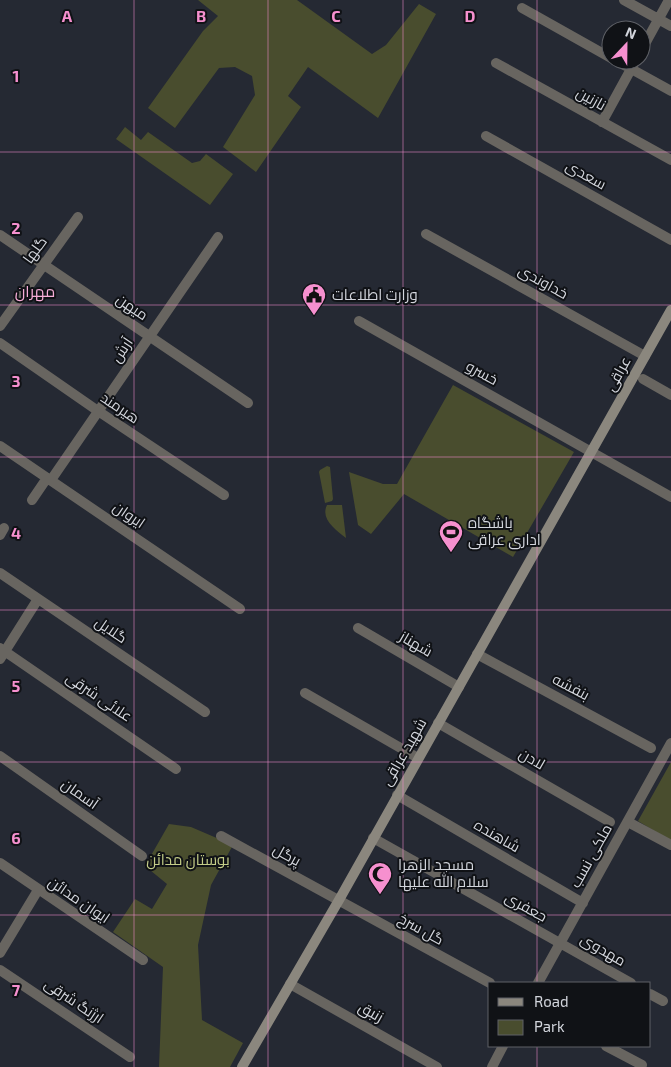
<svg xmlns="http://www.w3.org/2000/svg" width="671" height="1067" font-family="'Exo 2',Cairo,sans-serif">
	<rect width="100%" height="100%" fill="#252933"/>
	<path fill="#494d2e" d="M198,0H297L372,54L386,45L419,4L436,14L378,118L308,67L288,96L301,107L256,172L223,147L255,95L252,76L235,67L219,68L175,128L148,108L203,31L218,16Z
		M125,127L141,140L148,132L192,163L200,161L206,154L233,174L210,205L116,139Z
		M453,385L574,452L513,557L404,494L371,534L358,525L349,472L383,484H397Z
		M327,466L330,467L333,499L332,501L325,503L319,472L320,470Z
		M327,505H342L346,538C336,530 320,519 327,505Z
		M671,762V841L638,821Z
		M169,824L191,827L233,845L211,885L198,945L202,1020L243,1043L230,1067H159L163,967L113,932L135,899L152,909L167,884L145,866Z"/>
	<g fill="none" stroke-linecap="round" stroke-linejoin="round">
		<path stroke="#686560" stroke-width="10" d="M624,0L671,26
			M522,8L611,58
			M641,51L669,0
			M615,60L671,91
			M496,63L671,160
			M602,122L636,60
			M486,136L671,240
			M426,234L645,356
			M0,235L248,403
			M359,321L671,497
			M0,326L78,217
			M0,343L98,411L224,495
			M643,379L671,395
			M0,446L240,609
			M51,480L218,237
			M32,500L47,478
			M0,535L4,528
			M0,573L205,712
			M358,628L459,687
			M0,648L176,769
			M477,654L651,748
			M0,659L38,599
			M305,693L418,758
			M438,723L610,822
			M0,756L142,856
			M397,795L583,903
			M628,822L671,845
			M221,836L490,983
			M373,838L631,983
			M0,863L143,960
			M0,953L38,890
			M0,970L130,1057
			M538,983L671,743
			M290,984L437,1067
			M650,994L663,1001
			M606,1046L642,1065
			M492,1067L503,1046"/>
		<path stroke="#8b877e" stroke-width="10" d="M242,1067L339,900L671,310"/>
	</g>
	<path fill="none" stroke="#f690cf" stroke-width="1" stroke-opacity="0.55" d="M134,0V1067M268,0V1067M403,0V1067M537,0V983M0,152H671M0,305H671M0,457H671M0,610H671M0,762H671M0,915H671M537,1046V1067"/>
	<defs>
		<g id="civic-pin" transform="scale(1.25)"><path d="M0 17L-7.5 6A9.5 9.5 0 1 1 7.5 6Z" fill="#f690cf" stroke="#101216"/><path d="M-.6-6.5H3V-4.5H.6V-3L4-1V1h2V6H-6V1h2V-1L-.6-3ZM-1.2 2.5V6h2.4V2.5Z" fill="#111"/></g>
		<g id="stadium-pin" transform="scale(1.25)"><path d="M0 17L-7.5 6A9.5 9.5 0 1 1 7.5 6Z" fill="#f690cf" stroke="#101216"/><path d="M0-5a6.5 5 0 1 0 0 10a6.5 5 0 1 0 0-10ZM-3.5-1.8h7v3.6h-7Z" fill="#111"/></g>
		<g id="mosque-pin" transform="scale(1.25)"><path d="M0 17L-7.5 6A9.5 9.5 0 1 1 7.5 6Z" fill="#f690cf" stroke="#101216"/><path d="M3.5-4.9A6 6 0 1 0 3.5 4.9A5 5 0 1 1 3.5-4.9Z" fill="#111"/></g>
	</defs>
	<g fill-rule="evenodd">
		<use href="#civic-pin" x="314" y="295"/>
		<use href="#stadium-pin" x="451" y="532"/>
		<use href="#mosque-pin" x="380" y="874"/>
	</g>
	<g text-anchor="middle" stroke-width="4" stroke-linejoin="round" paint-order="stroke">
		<g font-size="15" fill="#d3d6dd" stroke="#101216">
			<text transform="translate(591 99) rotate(29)" y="5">نازنین</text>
			<text transform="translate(586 175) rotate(29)" y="5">سعدی</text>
			<text transform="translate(35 250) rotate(-54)" y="5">گلها</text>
			<text transform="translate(543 282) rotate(29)" y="5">خداوندی</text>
			<text transform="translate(132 307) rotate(34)" y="5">میهن</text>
			<text transform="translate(122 350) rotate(-56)" y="5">آرش</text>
			<text transform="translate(482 373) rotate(29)" y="5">خسرو</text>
			<text transform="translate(618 374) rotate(-61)" y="5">عراقی</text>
			<text transform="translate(120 408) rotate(34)" y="5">هیرمند</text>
			<text transform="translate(129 515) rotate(34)" y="5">ایروان</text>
			<text transform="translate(111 630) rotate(34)" y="5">گلایل</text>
			<text transform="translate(416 644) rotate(30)" y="5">شهناز</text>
			<text transform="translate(571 687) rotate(28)" y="5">بنفشه</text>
			<text transform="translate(99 697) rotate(34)" y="5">علائی شرقی</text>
			<text transform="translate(404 752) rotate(-60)" y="5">شهید عراقی</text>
			<text transform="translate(532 759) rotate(30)" y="5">لادن</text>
			<text transform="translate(80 794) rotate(35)" y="5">آسمان</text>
			<text transform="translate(497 836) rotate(30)" y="5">شاهنده</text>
			<text transform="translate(287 855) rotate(29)" y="5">پرگل</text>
			<text transform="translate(591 856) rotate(-61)" y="5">ملکی نسب</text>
			<text transform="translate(79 900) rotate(34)" y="5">ایوان مدائن</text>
			<text transform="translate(526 907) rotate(29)" y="5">جعفری</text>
			<text transform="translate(421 929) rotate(29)" y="5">گل سرخ</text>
			<text transform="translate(603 950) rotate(30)" y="5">مهدوی</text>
			<text transform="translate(74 1001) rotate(34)" y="5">ارژنگ شرقی</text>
			<text transform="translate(371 1012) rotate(30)" y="5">زنبق</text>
		</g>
		<g font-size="15" fill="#d3d6dd" stroke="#101216" text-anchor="start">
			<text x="332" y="300">وزارت اطلاعات</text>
			<text x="468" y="528">باشگاه<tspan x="468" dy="17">اداری عراقی</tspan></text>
			<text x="398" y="870">مسجد الزهرا<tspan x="398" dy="17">سلام الله علیها</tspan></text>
		</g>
		<g font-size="15" fill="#c5ce89" stroke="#101216">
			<text x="188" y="865">بوستان مدائن</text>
		</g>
		<g font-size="16" fill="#f5add7" stroke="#101216">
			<text x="35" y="297">مهران</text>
		</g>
	</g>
	<g font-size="16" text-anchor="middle" font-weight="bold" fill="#f690cf" stroke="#101216" stroke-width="4" stroke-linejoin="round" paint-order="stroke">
		<text x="67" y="22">A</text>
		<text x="201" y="22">B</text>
		<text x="336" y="22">C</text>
		<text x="470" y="22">D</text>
		<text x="16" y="82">1</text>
		<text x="16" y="234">2</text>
		<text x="16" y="387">3</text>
		<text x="16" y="539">4</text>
		<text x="16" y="692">5</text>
		<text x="16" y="844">6</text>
		<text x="16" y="996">7</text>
	</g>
	<rect x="488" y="982" width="162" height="65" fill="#101216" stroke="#5e6066"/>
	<rect x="498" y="998" width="25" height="8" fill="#8b877e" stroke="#5e6066"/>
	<text x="534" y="1007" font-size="15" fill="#d3d6dd">Road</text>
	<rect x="498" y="1020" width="25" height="15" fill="#494d2e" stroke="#5e6066"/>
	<text x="534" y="1032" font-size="15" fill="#d3d6dd">Park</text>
	<g transform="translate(626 45) rotate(22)"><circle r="24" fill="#101216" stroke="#5e6066"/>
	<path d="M0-4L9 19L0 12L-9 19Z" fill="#f690cf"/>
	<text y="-8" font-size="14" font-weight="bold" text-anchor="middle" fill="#d3d6dd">N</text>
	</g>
</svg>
